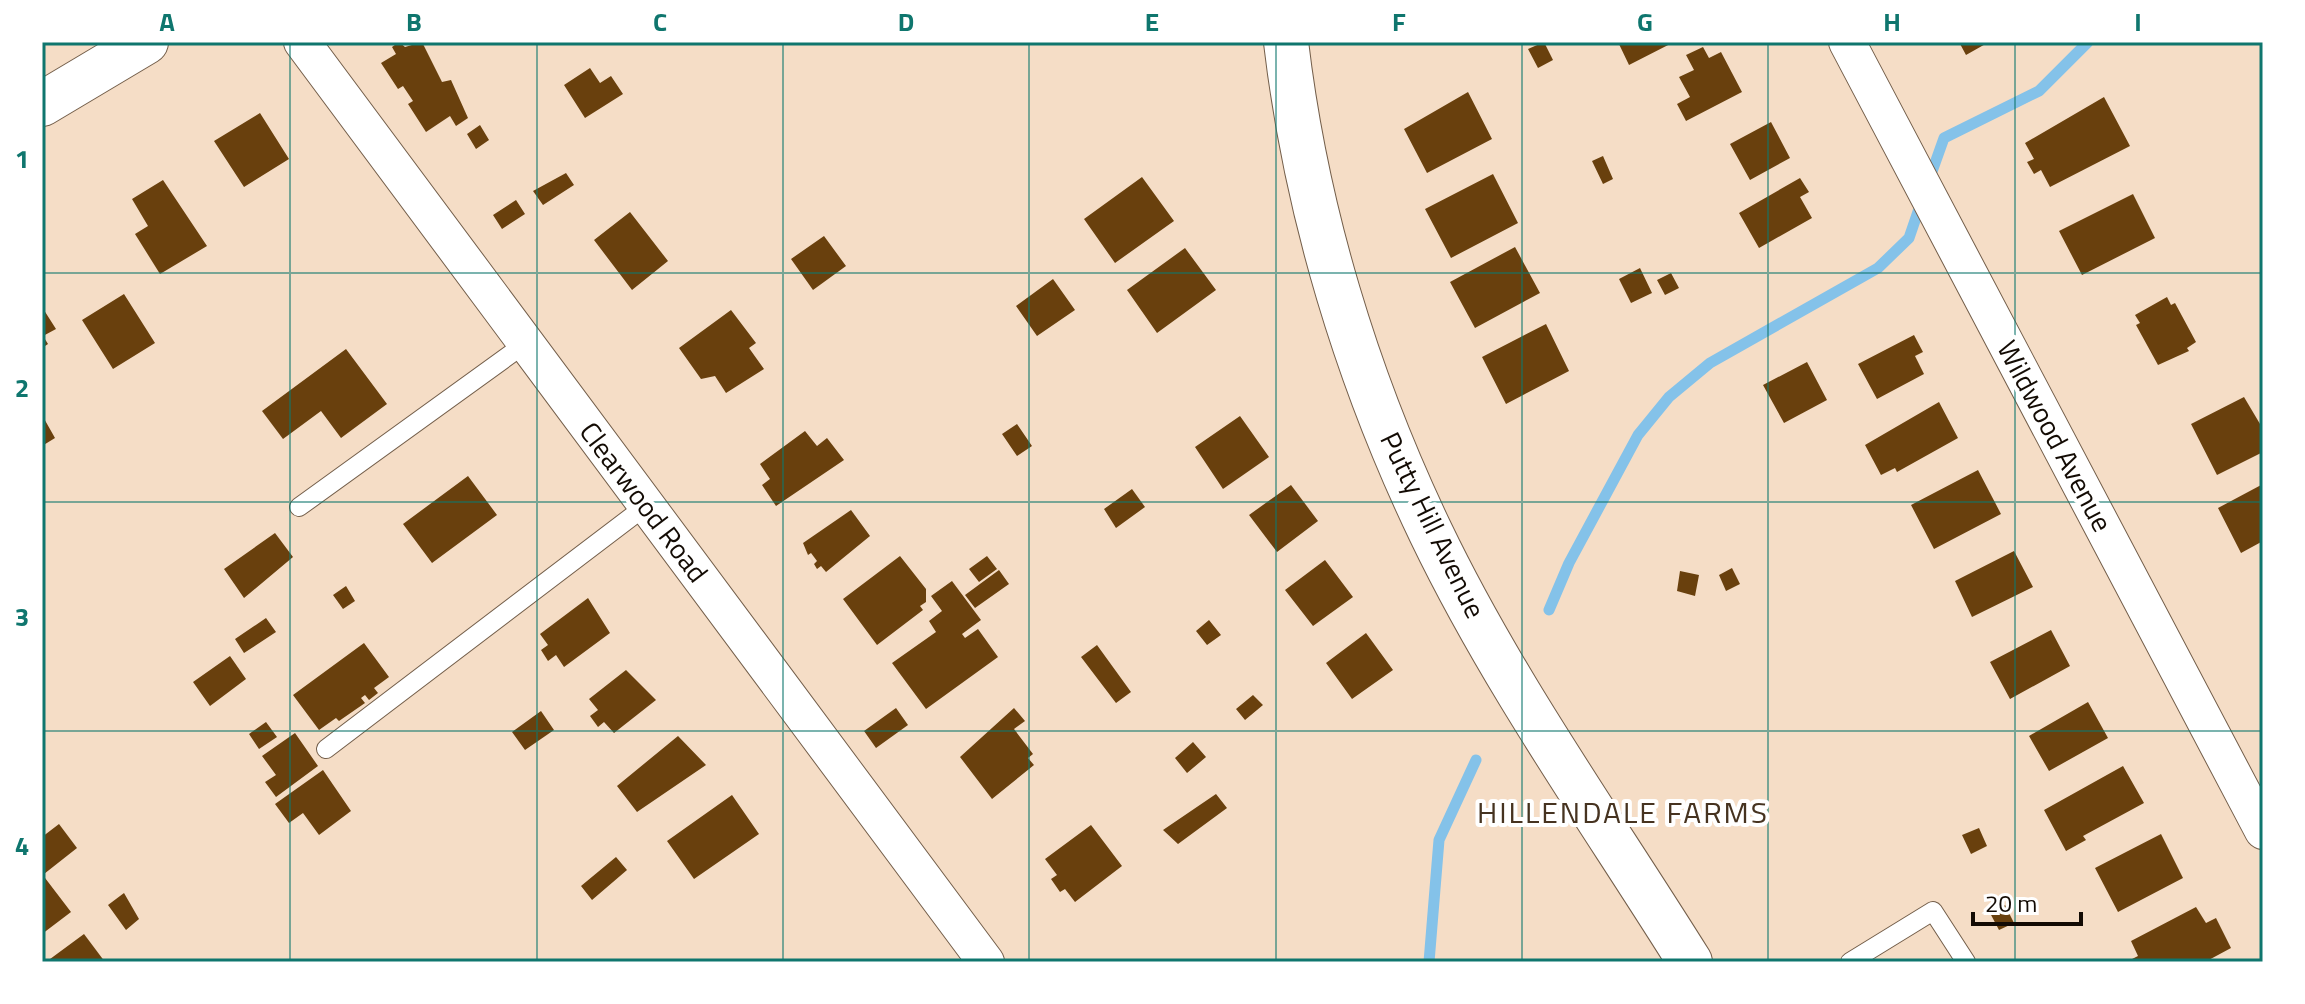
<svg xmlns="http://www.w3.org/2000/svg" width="2305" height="1004" font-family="'Titillium Web',sans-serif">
	<rect width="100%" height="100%" fill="#f5ddc6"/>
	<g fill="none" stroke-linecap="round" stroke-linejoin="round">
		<path stroke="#84c2e9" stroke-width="11" d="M1929,180L1944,138L2039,91L2088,42
			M1549,610L1569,563L1638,435L1669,397L1710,363L1878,268L1909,238L1922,200
			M1429,962L1439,840L1476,760"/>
	</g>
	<path fill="#69400d" d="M399,42L405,47L422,42L442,82L451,80L468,118L456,126L450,116L426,132L408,104L413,101L403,86L398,89L381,63L396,54L392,47Z
		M1544,42L1553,60L1538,68L1528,49Z
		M1618,42H1674L1629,65Z
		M1959,42H1989L1966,55Z
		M1703,47L1709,58L1721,52L1742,92L1686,121L1677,104L1690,97L1679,77L1694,70L1686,55Z
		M590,68L600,83L611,76L623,94L585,118L564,85Z
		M1468,92L1492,139L1427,173L1404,129Z
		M2104,97L2130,146L2050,187L2041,170L2034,174L2027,162L2034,159L2025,143Z
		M260,113L289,159L244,187L214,141Z
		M1771,122L1790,158L1750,180L1730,144Z
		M480,125L489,140L476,149L467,134Z
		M1603,156L1613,179L1603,184L1592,161Z
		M566,173L574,185L543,205L533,191Z
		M1493,174L1518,223L1451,258L1425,209Z
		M1142,177L1174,221L1115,263L1084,219Z
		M1800,178L1809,192L1800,197L1812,218L1759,248L1739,213Z
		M163,180L207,246L160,274L135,234L148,226L132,199Z
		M2133,194L2155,238L2082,275L2059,231Z
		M516,200L525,214L502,229L493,215Z
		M630,212L668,261L632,290L594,240Z
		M824,236L846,266L813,290L791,259Z
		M1515,247L1540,293L1475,328L1450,282Z
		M1185,248L1216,290L1157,333L1127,290Z
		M1640,268L1652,293L1631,303L1619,279Z
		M1671,273L1679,288L1665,295L1657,280Z
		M1053,279L1075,310L1037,336L1016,306Z
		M124,294L155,343L113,369L82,320Z
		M2167,297L2171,305L2175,303L2196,342L2187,348L2189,351L2158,365L2136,325L2140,323L2135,315Z
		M42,307L56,329L43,336L48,344L42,348Z
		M731,310L756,343L749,348L764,369L726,393L715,376L701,379L679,348Z
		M1546,324L1569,371L1506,404L1482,357Z
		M1914,335L1923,352L1915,356L1924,374L1877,399L1858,364Z
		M346,349L387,404L341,438L321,411L283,439L262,411Z
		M1807,362L1827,400L1784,423L1763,385Z
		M2244,397L2263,429V452L2217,475L2191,424Z
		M1939,402L1958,438L1897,472L1895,468L1881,475L1865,445Z
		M42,415L55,438L42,446Z
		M1240,416L1269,457L1223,489L1195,447Z
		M1017,424L1032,446L1017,456L1002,434Z
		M805,431L817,446L827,438L844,460L776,506L762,485L770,479L760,464Z
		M1978,470L2001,514L1934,549L1911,505Z
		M468,476L497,515L432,563L403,524Z
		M2263,484V541L2241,553L2218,508Z
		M1291,485L1318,521L1277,552L1249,515Z
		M1132,489L1145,507L1116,528L1104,509Z
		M851,510L870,536L826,572L821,566L817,569L814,564L817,561L811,553L808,555L803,543Z
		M275,533L293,557L244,598L224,569Z
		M2014,551L2033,587L1972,617L1955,581Z
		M900,556L926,589V602L920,606L923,610L877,645L843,599Z
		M987,556L997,569L979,582L969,569Z
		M1325,560L1353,597L1313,626L1285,590Z
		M1732,568L1740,584L1726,591L1719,575Z
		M999,570L1009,584L975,608L965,595Z
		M1680,571L1699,575L1695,596L1677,591Z
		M952,581L981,620L962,634L965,638L978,629L998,657L926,709L892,663L936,632L929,621L942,611L931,596Z
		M346,586L355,601L343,609L333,595Z
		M588,598L610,633L564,667L556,655L548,661L541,650L548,645L540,634Z
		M266,618L276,632L244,653L235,639Z
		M1209,620L1221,635L1207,645L1196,631Z
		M2051,630L2070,666L2010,699L1990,662Z
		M1366,633L1393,670L1352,699L1326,663Z
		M364,643L389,677L374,688L378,693L369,700L365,695L361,698L365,703L339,721L336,718L319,730L293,695Z
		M1097,645L1131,692L1116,703L1081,657Z
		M230,656L246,679L210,706L193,682Z
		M626,670L656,700L614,733L604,722L598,727L590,716L598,710L589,699Z
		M1253,695L1263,705L1245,720L1236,709Z
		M2088,702L2108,738L2049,771L2029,736Z
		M896,708L908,725L876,748L864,731Z
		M1014,708L1025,721L1014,729L1033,754L1028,758L1034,765L992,799L960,757Z
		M541,711L554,730L525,750L512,732Z
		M266,722L277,737L259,749L249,734Z
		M295,733L318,766L276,797L265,782L276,775L262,756Z
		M678,736L706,765L637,812L617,786Z
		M1193,742L1206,757L1187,773L1175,758Z
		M2123,766L2144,803L2083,836L2086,840L2066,851L2044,810Z
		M323,770L351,811L319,835L303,813L289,823L275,804Z
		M1216,794L1227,808L1178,844L1163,830Z
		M732,795L759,834L694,879L667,841Z
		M59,824L77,848L44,874L42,837Z
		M1091,825L1122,866L1075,902L1065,889L1060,892L1051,879L1057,875L1045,859Z
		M1979,828L1987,846L1971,854L1962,835Z
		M2161,834L2183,878L2118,912L2095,868Z
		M616,857L627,870L592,900L581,886Z
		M42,874L71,912L42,934Z
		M124,893L139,919L126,930L108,905Z
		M2005,905L2014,923L1999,930L1990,913Z
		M2196,907L2206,923L2216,918L2231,948L2205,962H2126L2138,956L2131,941Z
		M84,934L105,962H46Z"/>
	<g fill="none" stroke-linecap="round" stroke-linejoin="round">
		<g stroke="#735e4a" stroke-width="20">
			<path id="service" d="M299,507L526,343
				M326,749L647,505
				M1850,962L1933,911L1966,962"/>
		</g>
		<g stroke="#735e4a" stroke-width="38">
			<path id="minor" d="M302,42L986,962
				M1847,42L2263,831"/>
		</g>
		<g stroke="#735e4a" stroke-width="46">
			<path id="tertiary" d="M1286,42C1306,211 1357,379 1431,533C1503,683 1602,821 1690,962
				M42,104L146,42"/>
		</g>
		<use href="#service" stroke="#fff" stroke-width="18"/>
		<use href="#minor" stroke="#fff" stroke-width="36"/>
		<use href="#tertiary" stroke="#fff" stroke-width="44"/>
	</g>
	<path fill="none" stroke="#0f766e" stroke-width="2" stroke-opacity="0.55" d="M290,42V962M537,42V962M783,42V962M1029,42V962M1276,42V962M1522,42V962M1768,42V962M2015,42V962M42,273H2263M42,502H2263M42,731H2263"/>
	<g text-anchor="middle" stroke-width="8" stroke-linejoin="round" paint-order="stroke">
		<g font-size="28" fill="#130b04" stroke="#fff">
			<text transform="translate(2055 436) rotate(62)" y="10">Wildwood Avenue</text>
			<text transform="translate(644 502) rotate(53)" y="10">Clearwood Road</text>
			<text transform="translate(1433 525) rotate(64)" y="10">Putty Hill Avenue</text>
		</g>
		<g font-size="30" letter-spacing="2" fill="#463320" stroke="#fff">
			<text x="1623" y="823">HILLENDALE FARMS</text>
		</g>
	</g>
	<rect width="2305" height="1004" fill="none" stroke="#ffffff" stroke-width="88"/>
	<path d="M1973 912v12h108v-12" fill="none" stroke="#130b04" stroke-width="4"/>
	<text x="1985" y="912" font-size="24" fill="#130b04" stroke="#ffffff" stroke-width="6" paint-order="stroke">20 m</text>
	<rect x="44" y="44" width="2217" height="916" fill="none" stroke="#0f766e" stroke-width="3"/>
	<g font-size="26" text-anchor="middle" font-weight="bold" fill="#0f766e">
		<text x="167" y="31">A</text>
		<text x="414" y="31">B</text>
		<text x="660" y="31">C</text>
		<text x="906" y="31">D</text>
		<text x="1152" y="31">E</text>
		<text x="1399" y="31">F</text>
		<text x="1645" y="31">G</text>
		<text x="1892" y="31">H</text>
		<text x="2138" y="31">I</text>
		<text x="22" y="168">1</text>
		<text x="22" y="397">2</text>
		<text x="22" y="626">3</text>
		<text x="22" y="855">4</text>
	</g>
</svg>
